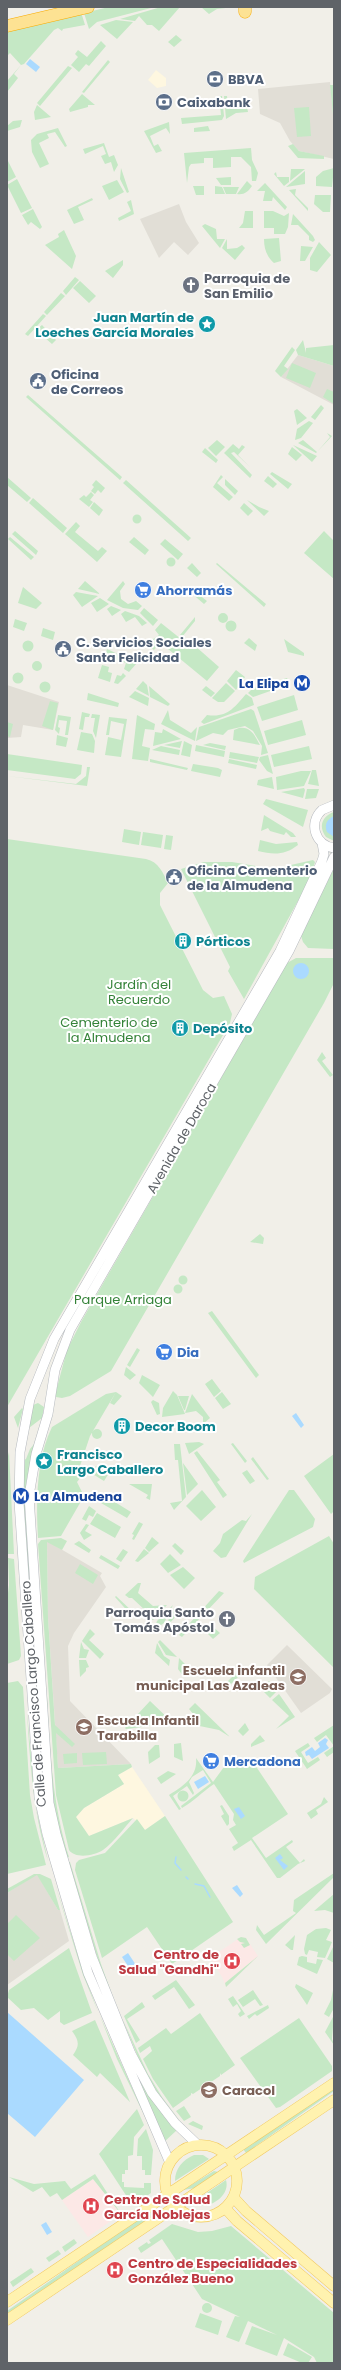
<svg xmlns="http://www.w3.org/2000/svg" width="341" height="2370" font-family="Poppins,sans-serif">
	<rect width="100%" height="100%" fill="#f1efe8"/>
	<path fill="#fef7e0" d="M156,70L166,78V86L157,88L148,80Z
		M132,1767L165,1816L145,1830L133,1818L89,1836L76,1817L84,1808L124,1784L118,1775Z"/>
	<path fill="#e1ded6" d="M330,82L334,125V159L299,151L290,141L280,123L260,114L258,89Z
		M179,204L186,222L199,243L188,255L174,242L159,258L140,219Z
		M298,355L334,366V405L281,377Z
		M7,685L59,702L53,730L23,725L21,737L7,738Z
		M47,1541L102,1573L100,1576L106,1587L74,1633L68,1646L70,1701L131,1764L58,1768L48,1618Z
		M287,1645L332,1689L330,1693L301,1713L267,1665Z
		M37,1874L58,1910H60L69,1941L7,1985V1893Z"/>
	<path fill="#fce8e6" d="M241,1937L246,1938L258,1956L226,1987L222,1977L210,1958Z
		M93,2179L121,2214L88,2237L62,2200Z"/>
	<path fill="#c5e8c5" d="M109,7H155L97,22L89,29L84,13Z
		M161,7H180L159,31L152,25H147L139,16L135,21L120,19Z
		M201,7H234L217,9L209,14Z
		M81,12L85,25L63,29L62,31L58,28L54,30L24,64L21,65L14,74L18,78L7,92V81L21,65L10,53L7,56V32Z
		M116,20L133,22L117,39L100,25Z
		M176,35L182,40L174,47L168,42Z
		M101,41L106,46L89,66L86,64L79,72L71,65L78,57L75,54L78,50L87,57Z
		M108,60L110,62L84,93L82,92Z
		M68,66L72,68L40,106L37,103Z
		M330,85H334V125Z
		M82,94L95,105H88V107L70,112L69,109Z
		M219,96H222L224,116L222,120L182,124L181,118L221,115Z
		M224,96H227L228,107L242,106L241,108L247,107L248,112L236,113L226,119Z
		M37,105L51,117L35,120L34,112Z
		M309,107L311,136L297,137L294,108Z
		M22,120L20,127L7,131V126L13,121Z
		M169,122L170,134L166,128L150,136L154,146L158,144L162,151L156,153L144,131Z
		M208,126L210,131L194,132V128Z
		M58,128L67,146L65,147L55,132L47,134L49,138L39,143L49,164L40,168L32,152L31,140L37,134Z
		M104,143L109,157L114,155L118,165L114,172L111,162L105,164L101,156L106,154L103,146L85,154L83,149Z
		M293,144L299,151L324,156V159L298,158L288,146Z
		M251,148L252,160L258,173L256,181H252L251,167L241,157H231V167L213,168V158H204V163L191,164L189,167L187,183L184,153Z
		M7,159L16,177L7,182Z
		M121,168L129,192L127,193L120,179Z
		M334,168L332,187L316,186V177L323,171Z
		M291,169H305L290,181Z
		M305,171V184L286,187Z
		M276,172L277,177H289V182L284,186L274,174Z
		M231,177V185H221L216,178Z
		M17,179L32,208L21,213L7,185Z
		M117,180L124,192L109,200L102,186Z
		M247,181L252,186C248,192 244,195 237,194Z
		M265,183L287,207L285,210L273,197L272,201H263L265,191H257Z
		M193,186H204V195H196Z
		M215,186L222,187L225,194H215Z
		M223,187H239L236,194H226Z
		M296,189L295,195L308,208V211L289,190Z
		M315,195H331L330,212H323L314,204Z
		M92,198L93,200L78,207L84,220L74,224L67,210Z
		M131,200L134,214L119,221L118,218L131,211L127,202Z
		M33,209L42,227L40,229L31,222L28,225L22,215Z
		M245,211H253V228H239L243,223Z
		M264,211H273L284,216L289,213L288,227L285,234H274V228H264Z
		M293,214L313,236L315,240L313,242L309,240V236L298,225H291Z
		M205,224L216,229L217,239H225L220,248L202,226Z
		M64,230L76,256L72,269L45,245L59,237L58,234Z
		M279,238L281,261L274,263C267,257 264,249 264,239Z
		M227,239V249L237,248L242,245L245,248L235,260L222,248Z
		M319,242L331,255L317,272L310,270V258Z
		M301,246L313,247L305,261H300Z
		M123,260V265L113,278L105,271Z
		M75,277L79,280L66,295L63,291Z
		M80,281L96,296L89,303L73,288Z
		M61,293L65,296L47,315L44,312Z
		M43,314L46,316L28,336L25,334Z
		M42,325L56,340L52,344L36,330Z
		M303,340L306,353V348L334,345V366L298,355L296,350Z
		M292,347L295,350L284,366L288,369L281,377L275,371Z
		M292,363L316,373L310,388L286,378Z
		M327,389L334,392V404L323,397Z
		M28,395L122,477L120,480L26,397Z
		M321,405L324,408L315,420L311,417Z
		M297,409L307,418L297,425L294,411Z
		M309,421L313,423L301,438L295,440L297,429Z
		M327,433L332,436L316,453L298,443L303,440L317,452L330,437Z
		M217,440L225,447L216,456L208,448Z
		M233,444L239,449L242,445L245,447L238,455L251,468L234,452L231,453L252,475L250,478L224,453Z
		M293,445L317,456L312,462Z
		M292,447L302,455L296,461L288,454Z
		M205,448L218,460L216,463L202,452Z
		M272,472L292,484L288,489L270,474Z
		M221,475L223,477L217,483L233,497L229,501L213,487Z
		M268,476L277,484L273,488L264,481Z
		M7,477L31,498L27,502L7,485Z
		M225,479L238,491L235,495L225,485Z
		M96,480L105,488L101,493L98,490L95,494L91,491L94,487L92,485Z
		M126,480L191,538L188,541L123,483Z
		M91,492L94,495L90,500L93,502L89,507L79,499L84,495L86,497Z
		M33,498L67,528L63,533L29,503Z
		M247,500L259,507L269,511L264,516Z
		M94,502L103,510L99,516L90,508Z
		M244,503L253,511L248,516L240,508Z
		M132.5 519a4.5 4.5 0 1 1 9 0a4.5 4.5 0 1 1-9 0Z
		M76,522L80,526L75,532L98,551L102,547L107,551L97,562L65,534Z
		M15,531L38,551L36,555L12,534Z
		M324,531L334,541V579L304,553Z
		M10,537L34,557L31,560L8,539Z
		M134,537L149,550L145,555L129,542Z
		M165,539L183,554L178,560L160,544Z
		M166.5 562a4.5 4.5 0 1 1 9 0a4.5 4.5 0 1 1-9 0Z
		M192,563L201,573L197,577L187,568Z
		M217,563L266,604L264,607L216,564Z
		M85,581L100,594L78,589Z
		M123,581L125,584L120,591L121,599L128,604L136,601L142,606L138,610L123,608L107,600Z
		M23,587L42,603L36,609L18,603Z
		M193,590L207,601L204,604L190,592Z
		M76,592L98,596L82,607L73,595Z
		M100,598L109,604L97,612L91,603Z
		M111,606L121,610L112,616L107,609Z
		M144,608L158,620L153,626L140,613Z
		M125,611L139,616L147,623L142,626L135,617L126,622L121,614Z
		M218 618a5 5 0 1 1 10 0a5 5 0 1 1-10 0Z
		M195,617V621L182,637L180,635Z
		M15,619L27,623L24,631L13,627Z
		M225.5 626a5.5 5.5 0 1 1 11 0a5.5 5.5 0 1 1-11 0Z
		M161,623L181,639L160,642L154,650L146,644L159,635L155,630Z
		M43,628L55,632L53,640L41,636Z
		M186,638L219,667L207,681L162,644L173,641L180,644Z
		M249,638L257,645L255,651L244,643Z
		M284,639L304,653V656L288,652Z
		M22.5 646a5.5 5.5 0 1 1 11 0a5.5 5.5 0 1 1-11 0Z
		M107,649L137,663L129,672L124,669L126,663L112,658L110,663L103,661Z
		M32 666a5 5 0 1 1 10 0a5 5 0 1 1-10 0Z
		M102,665L109,667L108,672L112,673L110,682L98,678Z
		M236,670L245,677L236,690L227,681Z
		M12.5 678a5.5 5.5 0 1 1 11 0a5.5 5.5 0 1 1-11 0Z
		M123,673L126,676L118,684L114,683L117,675L121,676Z
		M287,678L290,684L253,697L248,693L253,688Z
		M143,681L147,685L149,696L136,689Z
		M39.5 687a5.5 5.5 0 1 1 11 0a5.5 5.5 0 1 1-11 0Z
		M226,683L235,691L224,702H218L212,698Z
		M149,686L170,704L168,706L150,697Z
		M206,686L215,693L211,697L202,690Z
		M135,691L149,698L148,706L129,697Z
		M88,693L119,703L118,707L87,700Z
		M246,694L252,698L254,705L204,724L201,722L207,715C227,718 234,708 246,694Z
		M294,695L298,710L262,721L257,707Z
		M50,701L58,703L53,730L42,726Z
		M251,709L254,711L268,753L261,755L262,746L253,731L245,726L228,730L223,735L213,733L196,741L199,727Z
		M168,710L170,720L191,733L197,727L195,741L161,724Z
		M82,712L90,714L89,717H85L83,730L79,729Z
		M92,714L100,715L96,738L93,731L95,718H91Z
		M58,715L71,717L68,735H65L67,721L59,720L58,727L60,728L59,734L55,730Z
		M137,715L155,724L154,730L145,729L142,746L150,748L148,761L132,759Z
		M109,717L127,719L121,757L105,755L108,737L121,740L124,724L111,721L109,735H106Z
		M302,720L306,735L268,745L264,731Z
		M7,722L13,724L10,737L7,736Z
		M239,728C251,726 255,736 260,745L233,740L234,730Z
		M163,729L181,739L153,746L155,732L162,733Z
		M81,732L92,734L95,741L94,753L77,750Z
		M57,735L68,738L66,747L56,745Z
		M182,741L180,748L164,745Z
		M184,741L192,745L190,757L181,755Z
		M210,743L226,746L225,750L203,745Z
		M196,745L225,751L224,757L195,751Z
		M161,746L180,750L179,755L152,750Z
		M309,746L312,759L274,767L271,755Z
		M230,752L259,757L257,763L229,758Z
		M7,754L82,765L81,774L75,779L7,770Z
		M268,755L273,774L267,771L259,760L260,757Z
		M150,759L188,768L187,770L150,762Z
		M229,759L257,765L256,769L228,763Z
		M193,764L218,768L222,770L220,777L191,771Z
		M87,767H90L87,786L7,776L76,784L86,776Z
		M312,770H316L319,786L308,784Z
		M301,771H311L304,786L277,790L276,777Z
		M272,777L274,789L257,785L258,780Z
		M304,788L305,790L303,798L281,792Z
		M307,789H319L316,798L305,799Z
		M266,799L308,810L303,827L263,804Z
		M334,812V841L326,837C318,827 322,816 334,812Z
		M264,815L293,833L296,837H291L286,832L284,835L270,831L268,828L261,831Z
		M124,829L141,832L139,845L122,842Z
		M143,832L163,835L161,848L141,845Z
		M166,835L173,836L171,850L164,849Z
		M7,839L146,859C159,862 163,873 168,883L160,893V905L203,990L213,998L224,996L232,1014L230,1023L7,1407Z
		M260,840L276,844L297,842L298,845C285,855 274,855 258,851Z
		M313,860L315,862L309,881L244,999L228,971L230,967L181,869L204,862H232L273,869Z
		M334,868V949L308,948L303,942L301,936Z
		M296,958H334V983L324,1003L111,1371L70,1396L62,1398L56,1397L55,1395L67,1350L81,1322L287,963Z
		M322,1052L326,1058L322,1061L333,1075L330,1077L317,1060Z
		M260,1234L264,1238L263,1244L250,1242Z
		M178.5 1280a4.5 4.5 0 1 1 9 0a4.5 4.5 0 1 1-9 0Z
		M173.5 1289a4.5 4.5 0 1 1 9 0a4.5 4.5 0 1 1-9 0Z
		M212,1311L259,1375L256,1378L208,1313Z
		M137,1348L140,1350L130,1367L127,1365Z
		M126,1367L136,1375L130,1380L124,1375Z
		M142,1375L160,1385L153,1397L139,1383Z
		M212,1379L221,1391L214,1397L205,1384Z
		M173,1391L177,1395L185,1414L162,1417L163,1408Z
		M116,1392L122,1396L114,1405L110,1403Z
		M116,1392L90,1436L79,1469L85,1472L77,1482L84,1496L61,1536L38,1538C36,1504 36,1459 52,1427L106,1394Z
		M222,1392L231,1404L223,1409L215,1398Z
		M192,1394L210,1418L203,1424V1417L196,1411L185,1413Z
		M178,1396H189L185,1410H184Z
		M153,1400L159,1403L160,1414L157,1415L151,1402Z
		M38,1403L44,1407L42,1418L29,1428L27,1427L33,1405Z
		M22,1408L23,1409L18,1428L14,1417Z
		M92 1434a5 5 0 1 1 10 0a5 5 0 1 1-10 0Z
		M199,1442L204,1444L189,1454L185,1443Z
		M35,1443L27,1478L25,1503L35,1659L33,1667L22,1502V1461L26,1459L30,1449Z
		M233,1443L247,1461L245,1463L231,1444Z
		M174,1444H180L186,1497L174,1510L170,1503L182,1501L178,1460H175Z
		M197,1451L220,1480L217,1482L227,1495L223,1498L194,1453Z
		M9,1452L14,1554H7V1460Z
		M334,1454V1511L331,1514L304,1476Z
		M253,1457L269,1479L267,1480L251,1459Z
		M183,1463L198,1484L187,1495Z
		M96,1466L109,1473L104,1481L91,1473Z
		M247,1470L255,1481L250,1484L242,1473Z
		M129,1484H152L150,1500L146,1498L148,1495Z
		M202,1490L216,1507L201,1521L186,1506Z
		M289,1490H294L315,1519L313,1527L244,1563L243,1561Z
		M105,1496L131,1512L127,1518L101,1503Z
		M89,1506L96,1511L93,1517L89,1515L86,1521L82,1519Z
		M97,1513L121,1527L115,1538L90,1524Z
		M252,1514L226,1557L221,1558L213,1551L220,1543L223,1534L242,1520L246,1521Z
		M139,1522L143,1524L134,1540L132,1539L134,1535L132,1534Z
		M86,1524L89,1525L85,1531L92,1535L84,1540L80,1533Z
		M329,1536L334,1544V1668L254,1589L255,1577Z
		M152,1537L159,1543L149,1552L145,1548Z
		M61,1538L67,1541L62,1550L47,1542L48,1618L55,1725L75,1744L72,1747L56,1733L58,1768L131,1764L132,1767L118,1775L124,1784L84,1808L76,1817L89,1836L133,1818C124,1828 114,1842 103,1850C94,1856 75,1859 69,1850L56,1795L38,1544L41,1540Z
		M79,1541L91,1550L89,1553L74,1544Z
		M175,1543L184,1551L181,1555L172,1546Z
		M123,1549L128,1552L121,1562L116,1559Z
		M144,1549L149,1553L138,1562L135,1561Z
		M170,1554L181,1565L168,1573L160,1564Z
		M101,1555L120,1566L118,1569L99,1558Z
		M8,1558L14,1559L21,1656L19,1660L7,1664V1601L9,1585Z
		M80,1564L98,1575L93,1584L75,1573Z
		M183,1567L195,1578L184,1589L170,1575Z
		M138,1583H141L138,1593L153,1606L167,1605L153,1620L146,1616L147,1612L132,1598H129L125,1595Z
		M219,1591L224,1593L182,1637L179,1635Z
		M116,1596L134,1613L131,1615L115,1597Z
		M173,1605L164,1623L158,1627L156,1624L157,1621Z
		M175,1607L180,1612L168,1625L169,1615Z
		M210,1624L220,1633L213,1639L205,1631L203,1632L201,1630Z
		M90,1629L95,1634L89,1640L104,1654L100,1659L82,1641Z
		M160,1640L177,1657L166,1655L158,1642Z
		M81,1642L84,1649L89,1650L86,1658H79Z
		M157,1643L164,1656L170,1660L169,1666L155,1653Z
		M179,1658L191,1670L184,1677L178,1669Z
		M79,1660H86L89,1667L86,1668V1671L80,1677Z
		M240,1669L241,1674L230,1685L227,1682Z
		M18,1681L23,1687L30,1795L34,1818L46,1865L7,1874V1683Z
		M269,1681L277,1691L270,1698L261,1689Z
		M279,1694L295,1717L276,1729L289,1716L272,1700Z
		M35,1695H37L48,1815L42,1796Z
		M45,1696H47C50,1751 52,1804 69,1857L67,1858L52,1801Z
		M150,1701L173,1723L126,1729L125,1728Z
		M195,1703L230,1737L219,1730L185,1723L194,1715L189,1709Z
		M27,1712L36,1808L48,1861C33,1812 30,1763 27,1712Z
		M245,1723L249,1730L243,1736L238,1731Z
		M334,1725V1752L327,1757L324,1753L334,1746L326,1735L317,1742L314,1738Z
		M260,1735L265,1741L251,1747V1744Z
		M181,1743L183,1761L174,1757V1744Z
		M308,1743L310,1746L301,1752L308,1763L318,1757L320,1760L307,1769L295,1751Z
		M155,1745H159L160,1757L149,1764L148,1752Z
		M106,1752L107,1764L83,1765L82,1753Z
		M77,1753V1763L64,1764L63,1754Z
		M232,1756L253,1762L255,1765L288,1814L252,1838L266,1858L292,1840L293,1842L286,1847L300,1863L304,1859L305,1861L298,1864L280,1878H277L251,1840L234,1851L232,1847L238,1843L229,1829L236,1825L233,1820L234,1814L214,1784C202,1792 194,1801 182,1808L181,1806L211,1783L203,1770L192,1777L189,1782L194,1793L193,1795L187,1786L173,1796L181,1809L179,1810L169,1795C183,1786 198,1777 196,1758L213,1782Z
		M168,1771L176,1774L161,1784L157,1778Z
		M177.5 1796a5.5 5.5 0 1 1 11 0a5.5 5.5 0 1 1-11 0Z
		M324,1797L328,1802L316,1810L318,1814L311,1819L307,1813L321,1804Z
		M222,1805L229,1816V1824L227,1826L221,1816L224,1814L220,1806Z
		M165,1816L233,1922L172,1964L147,1927L102,1958L75,1870L76,1863L79,1860L105,1853L137,1819L145,1830Z
		M68,1862H70L101,1964L114,2000L104,1979Z
		M61,1865L93,1969L108,2010L177,2130L163,2143L97,1987Z
		M334,1873V1877L266,1944L256,1930L257,1925L264,1935L296,1913L293,1911L294,1900Z
		M34,1874H40L51,1879L60,1910H58L37,1875L7,1893V1889Z
		M54,1881L84,1974L98,2012L83,1975Z
		M334,1894V1913L325,1910L314,1911Z
		M16,1915L40,1938L14,1961L7,1954V1924Z
		M326,1928L331,1930L326,1940L332,1942L325,1958L317,1957L318,1952L309,1950L307,1955L305,1954L304,1949L307,1935L316,1929Z
		M295,1935L293,1950H291L285,1945Z
		M241,1937L246,1938L250,1945L244,1948L241,1944L245,1943L240,1942L237,1939Z
		M334,1945V1963L327,1959Z
		M69,1948L92,2013L64,2025L60,2022V2011L48,2020L34,2008L21,2010L7,1997L9,1990Z
		M258,1956L226,1987L225,1983Z
		M302,1956L307,1957V1962L316,1964L317,1959L323,1960L317,1974L297,1965L299,1957Z
		M176,1980L195,2005L189,2009L174,1987L155,2000L152,1996Z
		M296,1984L313,1993L307,2005L295,1987Z
		M334,1985V2008L329,2017L324,2014L331,2000Z
		M253,1990L263,2005L260,2006L255,1999L243,2007L238,2000Z
		M233,1996L245,2014L240,2017L238,2014L241,2011L237,2004L233,2007L228,1999Z
		M142,2002L145,2007L127,2019L140,2040L136,2043L124,2016Z
		M268,2005L269,2008L257,2016L255,2014L249,2019L247,2016Z
		M200,2013L235,2065L221,2075L220,2073V2076L193,2094L191,2093V2095L173,2108L153,2079L143,2059L152,2051L150,2046L140,2053L138,2048L166,2028L171,2034Z
		M334,2015L332,2039L334,2045L325,2032Z
		M100,2016L148,2123L117,2059Z
		M122,2018L148,2074L162,2097L183,2125L154,2088L140,2062Z
		M299,2018L332,2066V2071L280,2107L276,2108L240,2058Z
		M95,2020L130,2102L100,2073L97,2077L73,2055C80,2045 79,2041 72,2031Z
		M334,2089V2091L246,2153L243,2149Z
		M184,2106L191,2117L184,2121L176,2111Z
		M137,2109L144,2125L134,2137L133,2155L128,2156V2170H125V2174H122V2182H124V2187L144,2188V2183H151V2193L133,2206L99,2154Z
		M193,2121L203,2126L202,2130L188,2124Z
		M146,2129L153,2150L151,2175H145V2170H142V2156H137L138,2139Z
		M194,2155H203L209,2159L175,2181C175,2168 183,2160 194,2155Z
		M214,2171L218,2172L195,2188L183,2190Z
		M95,2174L121,2214L93,2179L62,2200L57,2193L50,2197L42,2187L33,2192L9,2177L34,2184L65,2181L71,2189Z
		M226,2180C231,2197 206,2212 192,2203Z
		M154,2208L157,2213L9,2313L7,2311Z
		M172,2224L198,2232L212,2231L231,2226L334,2313V2363H317L314,2357L284,2338L277,2356L245,2344L252,2326L277,2335L248,2321L239,2342L226,2337L235,2316L240,2317L202,2299L162,2239L141,2253L138,2248L147,2242L148,2244L151,2243L149,2240Z
		M74,2239L77,2243L65,2252L62,2247Z
		M58,2250L61,2254L49,2262L46,2258Z
		M31,2268L34,2272L13,2287L10,2282Z
		M202 2308a5 5 0 1 1 10 0a5 5 0 1 1-10 0Z
		M200,2313L222,2321L218,2335L195,2327Z
		M288,2343L312,2357L308,2363H302L283,2355Z"/>
	<path fill="#aadaff" d="M30,59L40,67L36,72L26,64Z
		M334,816V837L327,832C324,825 327,819 334,816Z
		M293 971a8 8 0 1 1 16 0a8 8 0 1 1-16 0Z
		M296,1413L304,1425L301,1428L292,1416Z
		M325,1738L328,1740L326,1744L329,1748L312,1759L309,1755L306,1756L305,1752L312,1747L315,1751L320,1747L318,1743Z
		M205,1776L209,1782L198,1789L194,1782Z
		M239,1807L245,1816L241,1819L234,1809Z
		M280,1854L283,1858L280,1860L288,1866L284,1870L275,1858Z
		M237,1885L243,1894L240,1897L232,1888Z
		M128,1953L136,1965L130,1969L122,1957Z
		M7,2012L84,2080L35,2137L7,2113Z
		M46,2222L52,2232L47,2235L41,2225Z"/>
	<g fill="none" stroke-linecap="round" stroke-linejoin="round">
		<path stroke="#aadaff" stroke-width="1.5" d="M176,1857L175,1863L181,1870
			M186,1877L188,1879
			M195,1884L204,1886L210,1897"/>
		<g stroke="#b6babf" stroke-width="10">
			<path id="secondary" d="M334,805L322,810C308,823 315,845 334,848
				M198,2145L175,2123L152,2093L131,2054L92,1957L56,1834L49,1803L29,1496L36,1454L48,1414L55,1370L70,1330L289,951L334,857
				M170,2163L88,1973L47,1834L39,1797L19,1502L20,1452L30,1399L54,1339L280,951L322,861L324,854L322,843"/>
		</g>
		<g stroke="#f2c960" stroke-width="11">
			<path id="primary" d="M165 2181a36 36 0 1 1 72 0a36 36 0 1 1-72 0Z
				M234,2198L246,2211L334,2286
				M226,2209L237,2221L334,2303
				M7,2302L334,2083
				M7,2320L334,2100"/>
		</g>
		<g stroke="#f9ab00" stroke-width="13">
			<path id="motorway" d="M245,7V12
				M7,26L88,7"/>
		</g>
		<use href="#secondary" stroke="#fff" stroke-width="9"/>
		<use href="#primary" stroke="#fff2af" stroke-width="10"/>
		<use href="#motorway" stroke="#fde293" stroke-width="12"/>
	</g>
	<defs>
		<g id="bank-disc" transform="scale(0.9)"><circle r="9.5" fill="#5c6f8a" stroke="#fff"/><path d="M-6-4H6V4H-6ZM0-2.3a2.3 2.3 0 1 0 0 4.6a2.3 2.3 0 1 0 0-4.6Z" fill="#fff"/></g>
		<g id="church-disc" transform="scale(0.9)"><circle r="9.5" fill="#6b7280" stroke="#fff"/><path d="M-1.2-6h2.4v3.5h3.3v2.4h-3.3V6h-2.4V-.1h-3.3v-2.4h3.3Z" fill="#fff"/></g>
		<g id="sight-disc" transform="scale(0.9)"><circle r="9.5" fill="#0f9aa8" stroke="#fff"/><path d="M0-6L1.8-2.2L6-1.7L2.9 1.2L3.7 5.4L0 3.3L-3.7 5.4L-2.9 1.2L-6-1.7L-1.8-2.2Z" fill="#fff"/></g>
		<g id="civic-disc" transform="scale(0.9)"><circle r="9.5" fill="#5c6f8a" stroke="#fff"/><path d="M-.6-6.5H3V-4.5H.6V-3L4-1V1h2V6H-6V1h2V-1L-.6-3ZM-1.2 2.5V6h2.4V2.5Z" fill="#fff"/></g>
		<g id="supermarket-disc" transform="scale(0.9)"><circle r="9.5" fill="#3f7fe0" stroke="#fff"/><path d="M-6-5.5h2.5l.6 2H6L4.5 2H-2.5L-4.4-4H-6ZM-1.5 3.2a1.3 1.3 0 1 0 .1 0ZM3 3.2a1.3 1.3 0 1 0 .1 0Z" fill="#fff"/></g>
		<g id="metro-disc" transform="scale(0.9)"><circle r="9.5" fill="#1a4fb4" stroke="#fff"/><path d="M-5.5 5V-5H-3L0 0L3-5H5.5V5H3V-.5L0 4L-3-.5V5Z" fill="#fff"/></g>
		<g id="building-disc" transform="scale(0.9)"><circle r="9.5" fill="#0f9aa8" stroke="#fff"/><path d="M-4-6H4V6H1V3H-1V6H-4ZM-2.5-4.3h1.7v1.8h-1.7ZM.8-4.3h1.7v1.8H.8ZM-2.5-1h1.7V.8h-1.7ZM.8-1h1.7V.8H.8Z" fill="#fff"/></g>
		<g id="school-disc" transform="scale(0.9)"><circle r="9.5" fill="#8d6e63" stroke="#fff"/><path d="M0-5L7-2L0 1L-7-2ZM-4 1L0 2.5L4 1V4Q0 6-4 4Z" fill="#fff"/></g>
		<g id="hospital-disc" transform="scale(0.9)"><circle r="9.5" fill="#e0444e" stroke="#fff"/><path d="M-5-5h3v3.5h4V-5h3V5h-3V1.5h-4V5h-3Z" fill="#fff"/></g>
	</defs>
	<g fill-rule="evenodd">
		<use href="#bank-disc" x="215" y="79"/>
		<use href="#bank-disc" x="164" y="102"/>
		<use href="#church-disc" x="191" y="285"/>
		<use href="#sight-disc" x="207" y="324"/>
		<use href="#civic-disc" x="38" y="381"/>
		<use href="#supermarket-disc" x="143" y="590"/>
		<use href="#civic-disc" x="63" y="649"/>
		<use href="#metro-disc" x="302" y="683"/>
		<use href="#civic-disc" x="174" y="877"/>
		<use href="#building-disc" x="183" y="941"/>
		<use href="#building-disc" x="180" y="1028"/>
		<use href="#supermarket-disc" x="164" y="1352"/>
		<use href="#building-disc" x="122" y="1426"/>
		<use href="#sight-disc" x="44" y="1461"/>
		<use href="#metro-disc" x="21" y="1496"/>
		<use href="#church-disc" x="227" y="1619"/>
		<use href="#school-disc" x="298" y="1677"/>
		<use href="#school-disc" x="84" y="1727"/>
		<use href="#supermarket-disc" x="211" y="1761"/>
		<use href="#hospital-disc" x="232" y="1961"/>
		<use href="#school-disc" x="209" y="2090"/>
		<use href="#hospital-disc" x="91" y="2206"/>
		<use href="#hospital-disc" x="115" y="2270"/>
	</g>
	<g text-anchor="middle" stroke-width="4" stroke-linejoin="round" paint-order="stroke">
		<g font-size="13" font-weight="bold" fill="#4e5e75" stroke="#fff" text-anchor="start">
			<text x="228" y="84">BBVA</text>
			<text x="177" y="107">Caixabank</text>
			<text x="51" y="379">Oficina<tspan x="51" dy="15">de Correos</tspan></text>
			<text x="76" y="647">C. Servicios Sociales<tspan x="76" dy="15">Santa Felicidad</tspan></text>
			<text x="187" y="875">Oficina Cementerio<tspan x="187" dy="15">de la Almudena</tspan></text>
		</g>
		<g font-size="13" font-weight="bold" fill="#5b616d" stroke="#fff" text-anchor="start">
			<text x="204" y="283">Parroquia de<tspan x="204" dy="15">San Emilio</tspan></text>
			<text x="214" y="1617" text-anchor="end">Parroquia Santo<tspan x="214" dy="15">Tomás Apóstol</tspan></text>
		</g>
		<g font-size="13" font-weight="bold" fill="#0d838f" stroke="#fff" text-anchor="start">
			<text x="194" y="322" text-anchor="end">Juan Martín de<tspan x="194" dy="15">Loeches García Morales</tspan></text>
			<text x="196" y="946">Pórticos</text>
			<text x="193" y="1033">Depósito</text>
			<text x="135" y="1431">Decor Boom</text>
			<text x="57" y="1459">Francisco<tspan x="57" dy="15">Largo Caballero</tspan></text>
		</g>
		<g font-size="13" font-weight="bold" fill="#366cbe" stroke="#fff" text-anchor="start">
			<text x="156" y="595">Ahorramás</text>
			<text x="177" y="1357">Dia</text>
			<text x="224" y="1766">Mercadona</text>
		</g>
		<g font-size="13" font-weight="bold" fill="#164399" stroke="#fff" text-anchor="end">
			<text x="289" y="688">La Elipa</text>
			<text x="34" y="1501" text-anchor="start">La Almudena</text>
		</g>
		<g font-size="13" fill="#348238" stroke="#fff">
			<text x="139" y="989">Jardín del<tspan x="139" dy="15">Recuerdo</tspan></text>
			<text x="109" y="1027">Cementerio de<tspan x="109" dy="15">la Almudena</tspan></text>
			<text x="123" y="1304">Parque Arriaga</text>
		</g>
		<g font-size="13" fill="#5f6368" stroke="#fff">
			<text transform="translate(181 1138) rotate(-60)" y="5">Avenida de Daroca</text>
			<text transform="translate(33 1694) rotate(-94)" y="5">Calle de Francisco Largo Caballero</text>
		</g>
		<g font-size="13" font-weight="bold" fill="#785e54" stroke="#fff" text-anchor="start">
			<text x="285" y="1675" text-anchor="end">Escuela infantil<tspan x="285" dy="15">municipal Las Azaleas</tspan></text>
			<text x="97" y="1725">Escuela Infantil<tspan x="97" dy="15">Tarabilla</tspan></text>
			<text x="222" y="2095">Caracol</text>
		</g>
		<g font-size="13" font-weight="bold" fill="#be3a42" stroke="#fff" text-anchor="start">
			<text x="219" y="1959" text-anchor="end">Centro de<tspan x="219" dy="15">Salud "Gandhi"</tspan></text>
			<text x="104" y="2204">Centro de Salud<tspan x="104" dy="15">García Noblejas</tspan></text>
			<text x="128" y="2268">Centro de Especialidades<tspan x="128" dy="15">González Bueno</tspan></text>
		</g>
	</g>
	<rect width="341" height="2370" fill="none" stroke="#5f6368" stroke-width="16"/>
</svg>
